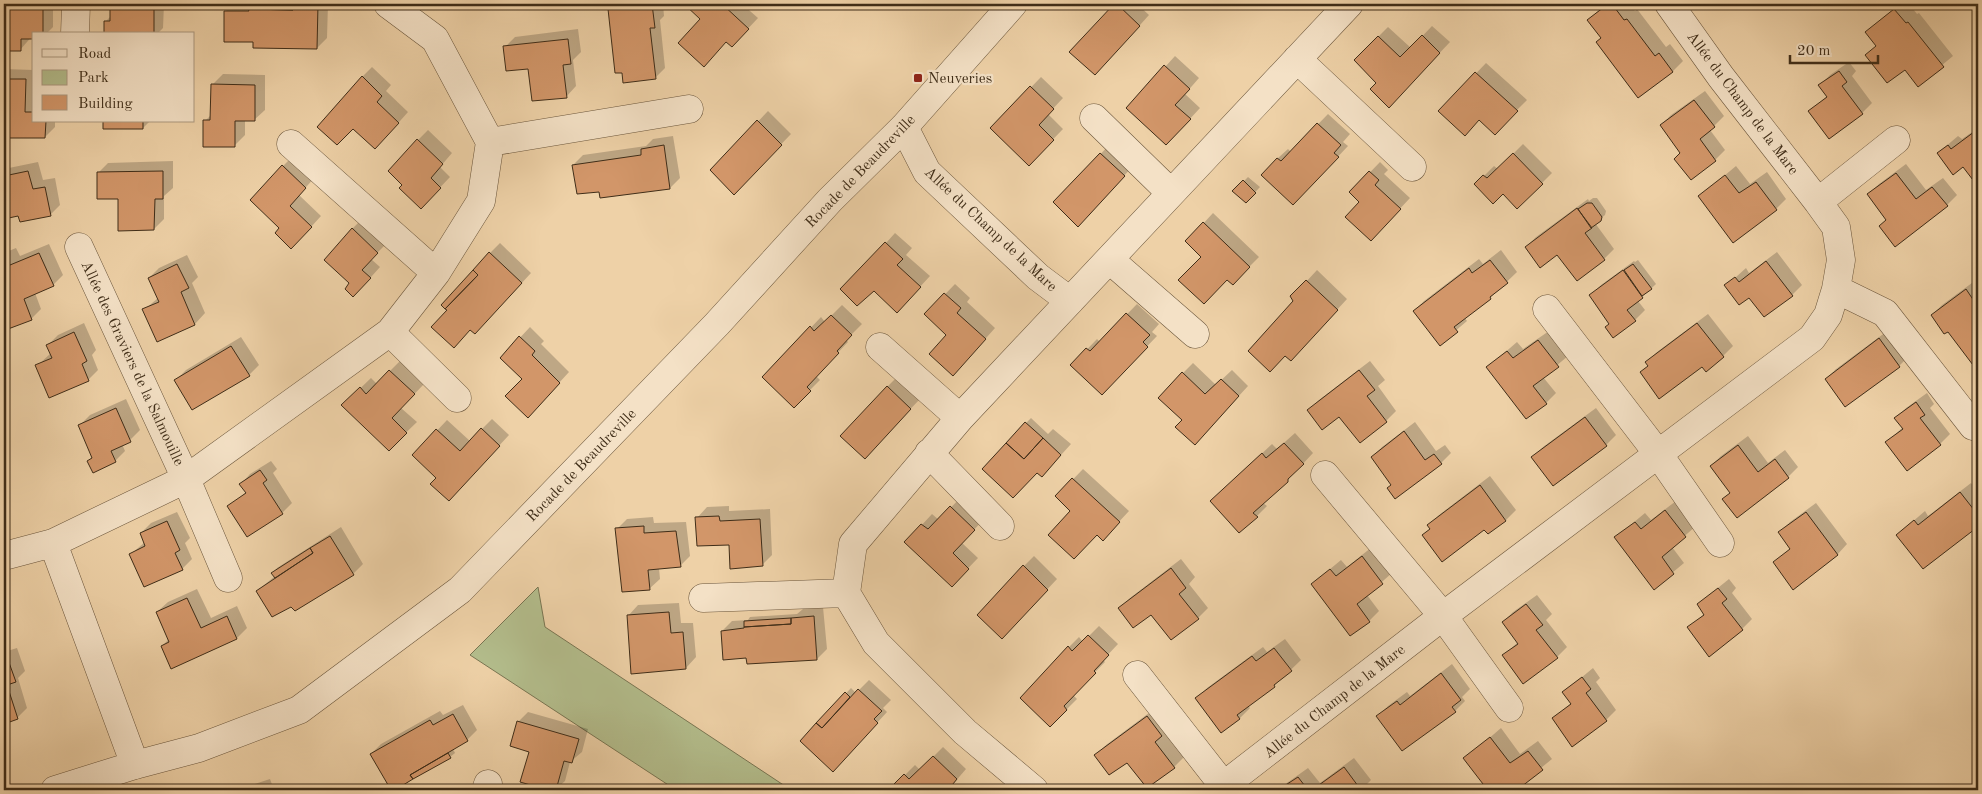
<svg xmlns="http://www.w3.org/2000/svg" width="1982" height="794" font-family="'Old Standard TT',serif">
	<rect width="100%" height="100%" fill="#eed1a7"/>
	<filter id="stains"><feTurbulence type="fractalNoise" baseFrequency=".004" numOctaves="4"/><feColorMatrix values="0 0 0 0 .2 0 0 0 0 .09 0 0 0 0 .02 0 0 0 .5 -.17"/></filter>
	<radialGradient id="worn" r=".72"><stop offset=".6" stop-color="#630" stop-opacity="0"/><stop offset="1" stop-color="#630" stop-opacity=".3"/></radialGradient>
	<path fill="#b3bd8c" stroke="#797552" d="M538,587L545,627L791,790H676L470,655Z"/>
	<path fill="#0003" d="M4,4H53V27L46,34H34L20,50H4Z
		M111,4H164L163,28L157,34H105L106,21L111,16Z
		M233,4H328L327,38L317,48L254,40L225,12Z
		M615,4H663L664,16L660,20L665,68L655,78L610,9Z
		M685,4H742L758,18L742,35L702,19Z
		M1116,4H1137L1149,15L1105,64L1071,52Z
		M1558,4H1569L1562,9Z
		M1606,4H1630L1635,11L1637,9L1666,47L1670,44L1683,61L1673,71L1639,97L1602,37L1588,20Z
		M1900,4H1909L1917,14L1919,13L1953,56L1918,85L1905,69L1877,45L1867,32Z
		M1432,26L1450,42L1399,96L1378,83L1355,60L1388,27L1411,48Z
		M578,29L581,52L573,60L576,86L566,97L505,47L515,37Z
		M1175,56L1199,78L1185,94L1200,108L1176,134L1128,108Z
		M1849,62L1856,71L1852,76L1872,103L1862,113L1810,111L1827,96L1820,85L1830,75Z
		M1486,63L1527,100L1504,123L1440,111Z
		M372,67L391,85L386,91L408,112L385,138L362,77Z
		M4,69L34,70V121H55V127L45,137L4,136Z
		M223,74L265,75V110L254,120H245V135L235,145L205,121L212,114L213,84Z
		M1041,77L1063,98L1048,114L1063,129L1029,164L992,128Z
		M1705,91L1724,116L1710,130L1725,150L1715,160L1682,153L1661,125L1671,115Z
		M768,111L791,134L744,183L712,170Z
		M1328,114L1350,134L1343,142L1348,146L1303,194L1277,159L1288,149L1291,152Z
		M104,121H150L143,128Z
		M1978,128V181L1977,182L1963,166L1938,153L1958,136L1962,139Z
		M428,130L452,153L440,167L450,177L431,197L404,185L418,140Z
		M673,136L680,178L670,188L600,191L573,165L583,155L646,146L653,139Z
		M1111,143L1134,165L1088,215L1055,202Z
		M1523,144L1552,173L1517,208L1503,192L1476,184L1494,166L1498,169Z
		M293,156L315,177L299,195L321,216L301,238L281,228L283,166Z
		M173,161V188L164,196V219L154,229L119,198L98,173L108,163Z
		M38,162L43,180L55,178L60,205L50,215H19L4,218V169Z
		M1380,162L1388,170L1384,174L1410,198L1381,229L1351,192Z
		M1906,164L1926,190L1943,178L1957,195L1947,205L1869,194L1879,184Z
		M1736,166L1750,184L1767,172L1786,199L1776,209L1700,196Z
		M1248,177L1260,187L1246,202L1234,191Z
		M1593,198H1597L1606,211L1605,215L1595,223L1614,249L1604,259L1526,247L1536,237L1588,199L1589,201Z
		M1213,213L1259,257L1233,283L1187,241Z
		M362,219L387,243L371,259L380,267L363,286L351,283L352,229Z
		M895,233L912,248L906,255L930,276L907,301L886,243Z
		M500,243L531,273L485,323L449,310L490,253Z
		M49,244L63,275L53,285L35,293L41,309L31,319L8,328L4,316V253L16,248L20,256Z
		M1501,250L1517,272L1490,298L1465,318L1467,321L1440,344L1414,311L1424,301L1479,259L1483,264Z
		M1777,252L1802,285L1792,295L1750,296L1726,286L1746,268L1749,273Z
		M187,255L198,277L192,283L205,313L195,324L158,340L144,310L158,298L149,278L159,268Z
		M1638,260L1656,284L1638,301L1645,310L1635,320L1611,323L1591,295L1601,285L1634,261L1635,262Z
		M1317,270L1347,299L1301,349L1295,301L1292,297Z
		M1976,280L1978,283V367L1949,330L1932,315L1942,305Z
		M955,284L970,298L967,302L995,328L963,364L948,335L926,314Z
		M1137,304L1159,324L1152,332L1157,336L1112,383L1072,365L1097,339L1100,342Z
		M842,305L862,324L846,340L848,342L816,376L820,380L794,406L764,377L821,317L825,322Z
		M1708,314L1733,346L1723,356L1703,366L1642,372L1649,365L1647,362L1657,352Z
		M84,323L96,350L92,355L98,370L88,380L37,366L51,353L48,345L58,335Z
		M530,327L544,341L541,344L569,372L537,407L523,379L501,358Z
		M1890,329L1909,356L1899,366L1826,379L1836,369Z
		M1549,331L1568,356L1543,377L1556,393L1546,403L1488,367L1517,342L1523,349Z
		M241,337L259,365L249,375L176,380L186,370Z
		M400,361L424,384L401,408L417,422L389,449L343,405L371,378L377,384Z
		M1370,361L1385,380L1378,386L1396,411L1386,421L1309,410L1319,400Z
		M1193,363L1216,385L1232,370L1248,386L1205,433L1184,420L1183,373Z
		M897,377L920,399L874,447L887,387Z
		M1927,393L1934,404L1930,408L1950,434L1940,444L1887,442L1903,427L1896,418L1906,408Z
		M126,399L140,430L130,440L122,444L125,451L115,461H88L93,456L80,425L90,415Z
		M1596,408L1616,435L1606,445L1553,484L1533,457L1543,447Z
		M1031,418L1048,434L1053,429L1071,444L1052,465L1026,423Z
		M492,419L509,435L459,489L438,478L414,455L447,420L470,441Z
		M1415,422L1436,451L1445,445L1451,453L1441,463L1392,485L1372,457L1382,447Z
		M1295,433L1313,453L1287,481L1263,503L1267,506L1257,516L1222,491L1272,444L1277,449Z
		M1748,436L1768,463L1785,450L1798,467L1788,477L1724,499L1731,492L1711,466L1721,456Z
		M271,461L277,469L273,473L292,503L282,513L229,507L246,492L241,484L250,474Z
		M1083,469L1129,511L1103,539L1057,496Z
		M1490,476L1516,510L1506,520L1488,533L1484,529L1423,535L1431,528L1429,525L1439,515Z
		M1971,483L1978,493V524L1974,528L1897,535L1925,511L1928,516Z
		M961,497L984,519L962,543L978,558L952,585L906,542L932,514L939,520Z
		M1676,501L1696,526L1672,547L1684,563L1654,588L1616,537L1645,513L1651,520Z
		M1816,503L1847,544L1837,555L1775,562L1791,548L1780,532L1790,522Z
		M729,506V511L770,509L772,555L762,565L730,543L697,518L707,507Z
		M177,512L190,538L185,543L192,559L182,569L131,554L145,542L141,533L151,523Z
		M653,517L654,523L686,522L690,556L680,566L659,568L660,579L649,589L617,529L627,519Z
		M341,527L363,564L353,574L257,591L275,576L273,573L277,568Z
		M1372,547L1392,573L1367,595L1379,611L1369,621L1312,584L1341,560L1347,567Z
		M1034,556L1057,579L1012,627L1024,566Z
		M1181,559L1195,577L1189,584L1208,608L1198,618L1120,608L1130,598Z
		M1729,579L1736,588L1732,593L1752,619L1742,629L1689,628L1705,613L1698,604Z
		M197,589L211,618L237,606L247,628L237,638L172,667L162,646L169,639L157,612L168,602Z
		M1537,595L1552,614L1546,620L1567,647L1557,657L1524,682L1504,655L1518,642L1503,622L1513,612Z
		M679,603L681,623H693L696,657L686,668L628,616L638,605Z
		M823,607L827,649L817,659L747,657L722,631L732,621L748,620L750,617L797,614L803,609Z
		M1099,626L1118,644L1103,660L1105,662L1073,695L1077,699L1050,726L1069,647L1079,637L1083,642Z
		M1285,639L1301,660L1274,686L1248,706L1250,708L1240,718L1222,731L1197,698L1207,688L1263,647L1267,652Z
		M17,648L25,671L18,678L27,708L17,718L4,723V652Z
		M1452,664L1470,689L1462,697L1465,701L1455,711L1378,716L1388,706L1407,692L1410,696Z
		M1593,668L1600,678L1596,682L1616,710L1606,720L1554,718L1571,703L1564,692Z
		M869,680L891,700L883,708L887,712L843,760L818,723L851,688L856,693Z
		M463,705L477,730L467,740L453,749L455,753L450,757L392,790L371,754L381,744L440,711L443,715Z
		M1157,707L1184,757L1174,767L1147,787L1127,761L1096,755L1106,745Z
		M528,712L588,729L582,752L570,762L565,781L555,790L522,781L531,751L518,722Z
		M1501,728L1520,754L1538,741L1552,759L1514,790H1478L1484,784L1465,759Z
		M943,747L966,769L948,790H890L915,765L920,770Z
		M1354,758L1371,780L1361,790H1277L1308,768L1320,783Z
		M270,779L274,790H237Z
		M235,784L237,790H216Z"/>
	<path fill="#d29669" stroke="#3f2d18" d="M4,4H43V34H34V39H21V51H4Z
		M110,4H154V34H104V21H110Z
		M249,4H293V10L248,9Z
		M293,4H318L317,49L253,48V42H224V11H249L248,9L293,10Z
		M652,4L655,28H650L656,79L623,83L622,73H615L608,9Z
		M684,4H722L749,29L732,47L726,42L704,67L678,43L700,19Z
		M1114,4H1117L1140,26L1095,75L1069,52Z
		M1608,4H1612L1624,20L1627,19L1655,56L1659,53L1673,72L1638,98L1596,42L1601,38L1587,20Z
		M1894,9L1906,23L1908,22L1944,67L1918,87L1905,70L1887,83L1865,55L1876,46L1865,32Z
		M1422,35L1440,53L1389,108L1370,89L1376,83L1354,60L1378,36L1400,57Z
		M568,39L571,64L563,65L567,98L532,101L528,69L506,71L503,46Z
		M1164,65L1190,89L1175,105L1191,119L1166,145L1126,108Z
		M1839,71L1847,82L1842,86L1863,114L1829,139L1808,111L1827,97L1818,85Z
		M1475,72L1518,111L1495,135L1479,120L1465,136L1438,111Z
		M362,76L382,96L377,102L399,123L375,149L353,129L337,145L317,127Z
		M4,79H26L25,112H34V121H46L45,138H4Z
		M211,84L255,85V121H235V147H203V120H210Z
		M1030,86L1054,109L1039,125L1054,140L1029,166L990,128Z
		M1694,100L1715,127L1700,139L1716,161L1691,180L1674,159L1680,153L1660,125Z
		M757,120L782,145L734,195L710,170Z
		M103,121H143V129H103Z
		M1317,123L1341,145L1334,153L1339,157L1293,205L1261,175L1277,158L1281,161Z
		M1978,129V183L1976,184L1963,167L1953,175L1937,153L1948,145L1951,149Z
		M417,139L443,164L431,178L441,188L421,209L399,188L402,185L388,171Z
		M664,145L670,189L600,198L599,192L577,194L572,165L641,155V149Z
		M1100,153L1125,176L1078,227L1053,202Z
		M1513,153L1543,184L1517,209L1503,194L1493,204L1474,184L1483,175L1487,178Z
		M282,165L306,188L290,206L312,227L291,249L275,233L279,228L250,200Z
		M28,171L33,189L45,187L51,216L20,222L18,216L4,219V176Z
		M163,171V199H155L154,230L118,231V199H97V172Z
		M1369,171L1379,180L1375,185L1401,209L1371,241L1345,217L1359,202L1349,192Z
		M1896,173L1916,199L1932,187L1948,206L1895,247L1879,226L1886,220L1867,194Z
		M1725,175L1739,193L1756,182L1777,210L1733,243L1698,196Z
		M1243,180L1256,193L1246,203L1232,191Z
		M1587,203H1592L1602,217L1601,221L1591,228L1578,209Z
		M1577,208L1592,228L1585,233L1605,260L1577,281L1557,255L1540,268L1525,247Z
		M1203,222L1250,267L1233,285L1227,280L1204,304L1178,280L1201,257L1185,241Z
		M352,228L378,253L362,270L371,278L353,297L345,289L349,283L324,260Z
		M885,242L903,259L897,265L921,287L897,313L874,291L857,306L840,289Z
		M489,252L522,283L475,334L470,330L454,348L431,327L447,310L445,309L478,275L473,270Z
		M39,253L54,286L24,299L32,320L8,329L4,320V258L5,257L10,265Z
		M1490,260L1508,283L1490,297L1491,299L1454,327L1458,332L1440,346L1413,311L1469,268L1472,273Z
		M1766,261L1793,296L1764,317L1749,298L1739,305L1724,285L1735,277L1739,282Z
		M177,264L189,288L181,292L195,325L157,342L142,309L159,302L148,278Z
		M1633,264L1652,289L1642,296L1624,270Z
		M473,270L478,275L445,309L441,305Z
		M1623,270L1643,298L1627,310L1636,321L1613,338L1605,327L1609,324L1589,295Z
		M1306,280L1338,310L1291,361L1285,356L1270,372L1248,351L1293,301L1290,296Z
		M1966,289L1978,307V369H1976L1948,332L1944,334L1931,315Z
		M944,293L961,308L957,313L986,339L953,376L929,354L946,335L924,314Z
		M1126,313L1150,335L1143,342L1148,347L1102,395L1070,365L1086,348L1090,351Z
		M831,315L852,335L837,351L839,353L807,387L811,391L794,408L762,377L810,326L814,331Z
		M1697,323L1724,357L1706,372L1702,367L1659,399L1640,372L1648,366L1645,362Z
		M74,332L87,361L82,364L89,381L49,398L35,365L52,358L46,345Z
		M519,336L535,351L532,355L560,383L528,418L505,396L522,379L500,358Z
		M1879,338L1900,367L1845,407L1825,379Z
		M1538,340L1559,367L1533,386L1547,404L1526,419L1486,367L1507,351L1513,358Z
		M231,346L250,376L192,410L174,380Z
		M389,370L415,394L392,418L407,433L389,451L341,405L360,387L366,394Z
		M1359,370L1375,390L1367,396L1387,422L1360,443L1339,417L1322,430L1307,410Z
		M1182,372L1205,394L1221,379L1239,396L1195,445L1175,427L1182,420L1158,398Z
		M887,386L911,409L865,459L840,436Z
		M1916,402L1925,415L1920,418L1941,445L1907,471L1885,442L1903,429L1894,418Z
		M116,408L131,442L111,451L116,462L93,473L87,461L92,458L78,425Z
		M1585,417L1607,446L1553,486L1531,457Z
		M1025,422L1043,438L1024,459L1006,443Z
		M481,428L500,446L449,501L430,484L436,478L412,455L436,429L460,451Z
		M1404,431L1425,460L1434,454L1442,464L1395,499L1387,488L1391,485L1371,457Z
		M1043,438L1061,455L1042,477L1037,473L1013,498L982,469L1006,443L1024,459Z
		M1284,443L1304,464L1288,479V482L1253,513L1258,517L1239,533L1210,501L1262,453L1266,458Z
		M1738,445L1758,472L1775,459L1789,478L1737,518L1722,499L1730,493L1710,466Z
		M260,470L267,480L263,483L283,514L247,537L227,506L246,493L239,484Z
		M1072,478L1120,522L1103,541L1097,535L1074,559L1048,535L1070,511L1055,496Z
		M1480,485L1506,521L1488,534L1484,530L1442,562L1422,535L1430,529L1427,525Z
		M1960,492L1978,515V520L1972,526L1975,529L1923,569L1896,535L1914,520L1918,525Z
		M950,506L975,530L953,553L969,569L952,587L904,542L921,524L928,529Z
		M1665,510L1686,537L1662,557L1674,574L1654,590L1614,537L1635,522L1641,529Z
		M1806,512L1838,555L1793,590L1773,562L1790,549L1778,532Z
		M719,516L720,521L760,519L763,566L730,569L729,545L697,546L695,517Z
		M167,521L180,550L175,553L183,570L144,587L129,554L145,546L140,533Z
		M644,526V533L676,531L681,567L648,570L650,590L622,592L615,528Z
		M330,536L354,575L295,611L291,607L272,617L256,591L313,553L310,548Z
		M310,548L313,553L275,578L271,573Z
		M1362,556L1383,584L1357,604L1370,622L1350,636L1311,584L1330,569L1336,576Z
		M1023,565L1048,590L1002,639L977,615Z
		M1171,568L1186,588L1179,594L1199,619L1171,640L1151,615L1133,628L1118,608Z
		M1718,588L1727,599L1722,603L1743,630L1709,657L1687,627L1704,615L1697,604Z
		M187,598L201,628L227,616L237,639L171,669L161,646L169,642L156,612Z
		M1526,604L1543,625L1536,630L1558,658L1523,684L1502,655L1518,644L1502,622Z
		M669,612L671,633L683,632L686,669L631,674L627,615Z
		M814,616L817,660L747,664L746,658L723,660L721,631L744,628V627L791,624V618Z
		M791,618V624L744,627V621Z
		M1088,635L1109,655L1094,671L1096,673L1064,706L1067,710L1050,727L1020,698L1068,646L1072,651Z
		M1274,648L1292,671L1274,685L1275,687L1237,715L1240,719L1221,733L1195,698L1252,656L1256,661Z
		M7,657L16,682L7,685L18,719L4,724V658Z
		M1441,673L1461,700L1452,707L1456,712L1402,751L1376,716L1397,701L1400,705Z
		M1582,677L1591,689L1586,693L1607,721L1572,747L1552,718L1571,704L1562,692Z
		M858,689L882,711L874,719L878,723L833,772L800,741L816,723L822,728Z
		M845,692L850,697L822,728L816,723Z
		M453,714L468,741L410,775L413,779L395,790H391L370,754L430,720L433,725Z
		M1147,716L1162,736L1155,742L1175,768L1147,788L1127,763L1109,775L1094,755Z
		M517,721L579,739L572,763L564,761L556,790H548L520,782L529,752L510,746Z
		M1490,737L1510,763L1528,751L1543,770L1517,790H1476L1483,784L1463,758Z
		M448,753L451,758L413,779L410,775Z
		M933,756L957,779L948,790H888L904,774L909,779Z
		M1344,767L1361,790H1312Z
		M1298,777L1308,790H1278Z"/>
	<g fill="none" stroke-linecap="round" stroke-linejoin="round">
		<g stroke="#6b563c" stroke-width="29">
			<path id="minor" d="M75,34L76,4
				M1297,59L1412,167
				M1094,118L1171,193
				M904,127L927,172L1038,277L1070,301
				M490,142L689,109
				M291,144L436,273
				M1818,202L1896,140
				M79,247L186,479L228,578
				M1110,260L1195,334
				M1836,289L1885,313L1973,426
				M1547,309L1659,455L1720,543
				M390,332L457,398
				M880,347L960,418
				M929,453L1000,526
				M1325,475L1443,616L1509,708
				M53,543L135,765
				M4,556L53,543L186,479L390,332L436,273L481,201L490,142L435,39L388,4
				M703,598L846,593
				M1137,675L1227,790
				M55,790L135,765L199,748L299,710L460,590L717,324L830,200L904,127L1013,4
				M486,790L488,784
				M1034,790L965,732L876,643L846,593L853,544L960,418L1349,4
				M1218,790L1443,616L1812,338L1828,315L1836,289L1841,260L1836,227L1818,202L1721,77L1669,4"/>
		</g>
		<use href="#minor" stroke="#f4e1c6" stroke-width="28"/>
	</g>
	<rect fill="#8f2418" stroke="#f4e1c6" stroke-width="2" x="913" y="73" width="10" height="10" rx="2.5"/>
	<g text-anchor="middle" stroke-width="4.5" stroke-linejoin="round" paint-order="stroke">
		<g font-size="15" fill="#3f2d18" stroke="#f4e1c6" text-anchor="start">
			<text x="928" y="83">Neuveries</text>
		</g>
		<g font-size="15" fill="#3f2d18" stroke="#f4e1c6">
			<text transform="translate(1743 103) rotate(53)" y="5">Allée du Champ de la Mare</text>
			<text transform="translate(860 171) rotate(-46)" y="5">Rocade de Beaudreville</text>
			<text transform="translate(991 229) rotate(43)" y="5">Allée du Champ de la Mare</text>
			<text transform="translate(133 363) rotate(65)" y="5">Allée des Graviers de la Salmouille</text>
			<text transform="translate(581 465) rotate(-46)" y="5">Rocade de Beaudreville</text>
			<text transform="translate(1334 701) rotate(-38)" y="5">Allée du Champ de la Mare</text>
		</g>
	</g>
	<rect width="1982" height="794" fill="none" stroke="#eed1a7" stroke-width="20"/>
	<rect x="5" y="5" width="1972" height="784" fill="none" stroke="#3f2d18" stroke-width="2.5"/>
	<rect x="10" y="10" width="1962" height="774" fill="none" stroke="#3f2d18"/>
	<rect x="32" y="32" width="162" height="90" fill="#f4e1c6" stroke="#ac9980"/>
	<rect x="42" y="49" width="25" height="8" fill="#f4e1c6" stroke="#ac9980"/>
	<text x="78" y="58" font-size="15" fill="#3f2d18">Road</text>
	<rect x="42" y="70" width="25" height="15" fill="#b3bd8c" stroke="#ac9980"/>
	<text x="78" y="82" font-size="15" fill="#3f2d18">Park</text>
	<rect x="42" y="95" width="25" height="15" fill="#d29669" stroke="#ac9980"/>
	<text x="78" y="108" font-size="15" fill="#3f2d18">Building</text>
	<path d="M1790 55v8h88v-8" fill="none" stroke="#3f2d18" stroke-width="2.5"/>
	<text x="1797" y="55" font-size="15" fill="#3f2d18" stroke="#f4e1c6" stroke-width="4" paint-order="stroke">20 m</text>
	<rect width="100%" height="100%" filter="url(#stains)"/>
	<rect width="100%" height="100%" fill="url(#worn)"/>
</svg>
